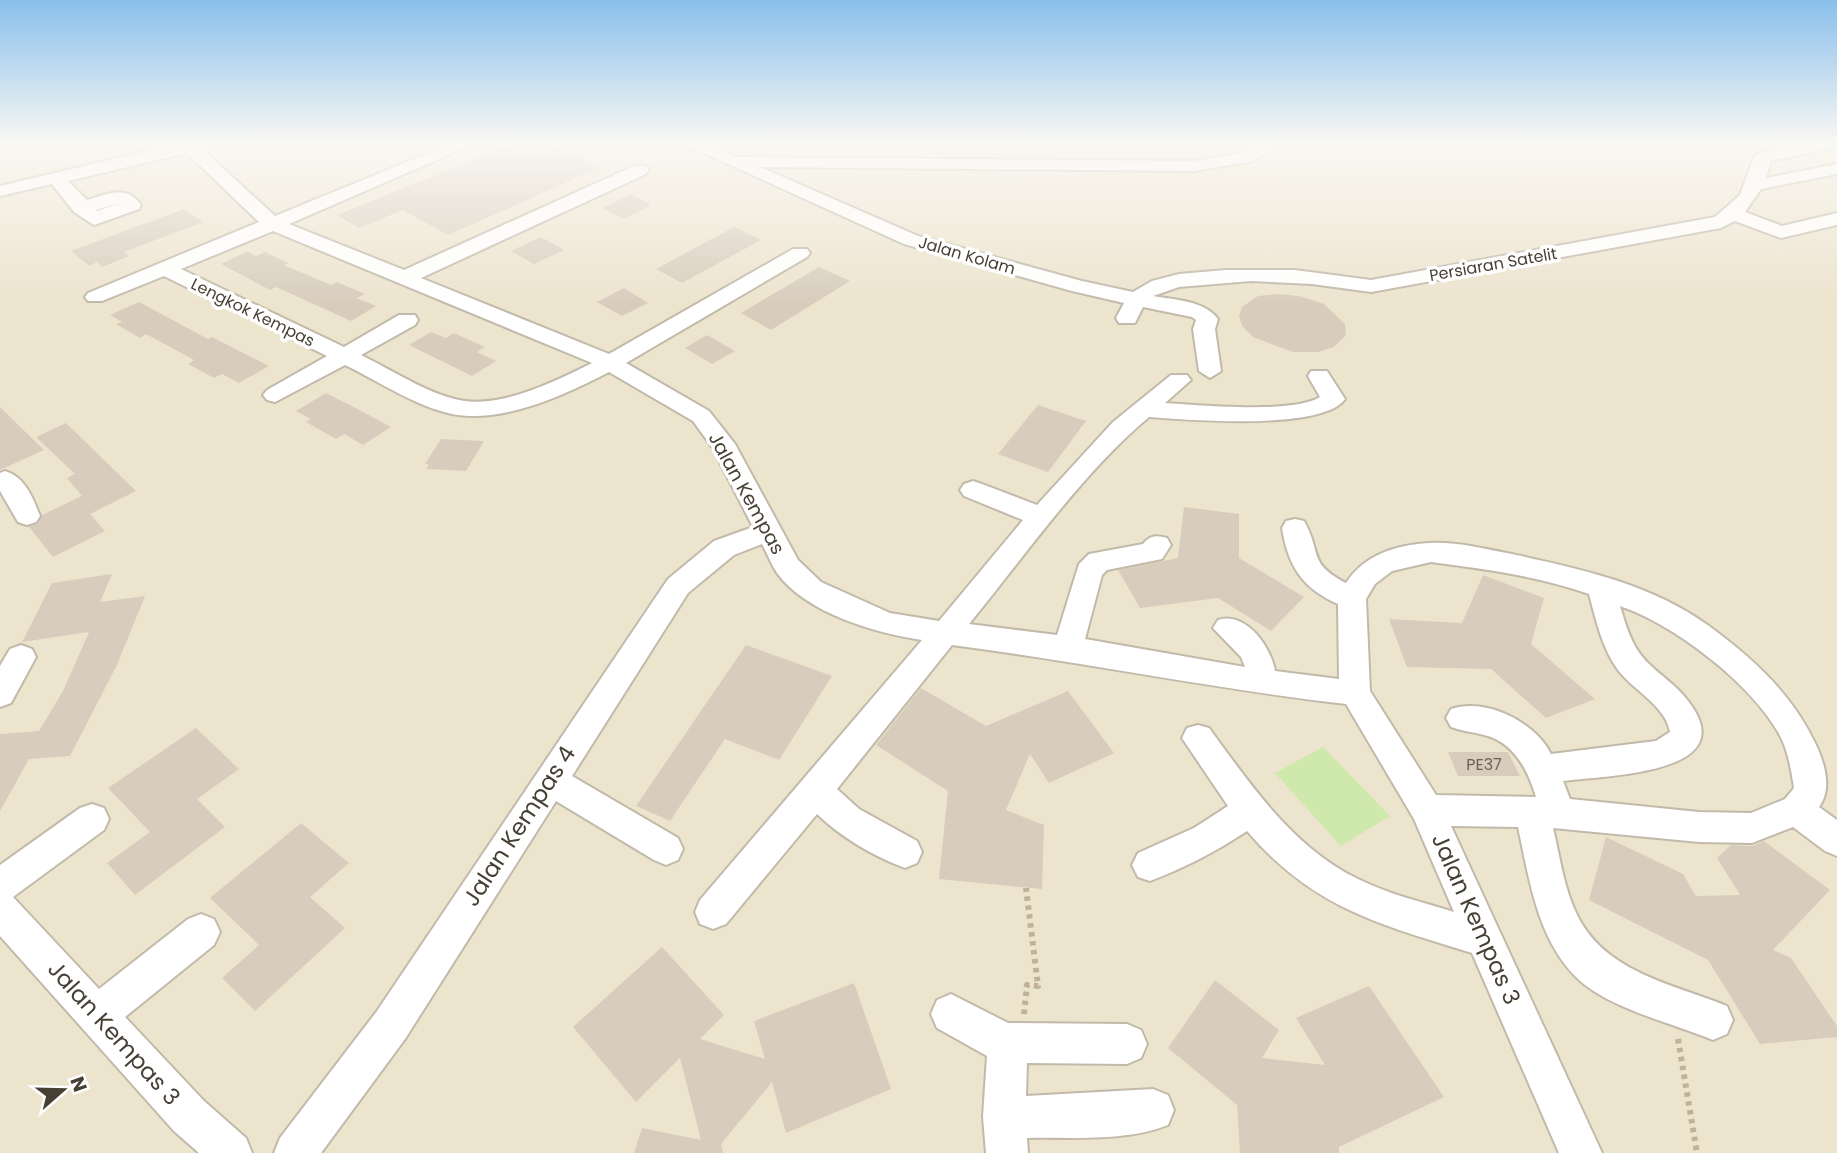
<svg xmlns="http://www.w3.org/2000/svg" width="1837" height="1153" font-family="Poppins,sans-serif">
	<rect width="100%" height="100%" fill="#f3efe5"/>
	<path fill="#ede4ce" d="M0,143H1837V1153H0Z"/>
	<path fill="#cee9ab" d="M1323,747L1390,816L1341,846L1275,773Z"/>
	<path fill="#d8cdbd" d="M515,143H546L601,167L448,235L403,210L359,228L337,215Z
		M1030,143H1051L1053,157H1032Z
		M630,194L651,205L624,219L602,208Z
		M184,209L203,222L124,252L129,256L102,267L97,262L89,266L71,251Z
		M734,227L761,240L682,283L656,269Z
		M541,237L564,250L534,264L511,251Z
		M247,251L256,256L265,252L289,263L284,265L331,285L337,282L365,294L357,298L376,306L351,321L276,287L270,290L221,264Z
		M819,267L850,281L771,330L741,313Z
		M624,288L648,303L622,316L597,302Z
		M1277,294L1299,296L1324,304L1345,324L1346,335L1334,347L1319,352H1293L1253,337L1242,326L1239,316L1242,307L1258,296Z
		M139,302L208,339L212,337L269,366L239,383L222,374L214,378L188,364L194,360L146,334L140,338L116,324L122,322L110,315Z
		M431,332L446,338L454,333L485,347L477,352L496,361L472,376L409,345Z
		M707,335L712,338L735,351L712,364L685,348Z
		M326,393L367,414L391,427L363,445L344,434L336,439L306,422L311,419L296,411Z
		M1038,405L1086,421L1048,472L998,454Z
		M0,407L44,450L0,470Z
		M66,423L136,491L90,514L105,531L53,557L29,527L38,523L42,515L82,496L67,478L75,474L36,437Z
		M441,439L484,441L466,471L426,469L429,464H425Z
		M1184,507L1239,514V558L1304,597L1271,631L1218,598L1140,608L1118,570L1178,558Z
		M112,574L100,602L145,596L117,665L70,756L29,759L0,811V734L39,731L63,691L89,632L22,642L52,583Z
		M1483,575L1544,598L1531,644L1595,699L1546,718L1491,669L1407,667L1389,619L1462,623Z
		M746,645L832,676L779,760L725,739L670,821L636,806Z
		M921,688L986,726L1068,691L1114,753L1049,783L1030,754L1006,810L1044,825L1042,889L939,879L948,791L876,745Z
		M196,728L239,769L197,799L225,827L135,895L107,863L150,832L108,788Z
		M1448,752H1508L1520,776H1458Z
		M301,823L349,863L310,897L345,928L255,1011L222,978L259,945L210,898Z
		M1606,837L1683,874L1696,896L1740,895L1717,858L1731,845L1752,846L1764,841L1830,890L1773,950L1791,958L1837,1026V1037L1760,1044L1708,960L1589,900Z
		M662,947L724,1015L700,1039L765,1059L754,1021L854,983L891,1089L786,1133L772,1082L721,1144L723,1153H634L642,1128L701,1140L680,1058L636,1102L573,1027Z
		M1215,980L1279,1030L1262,1058L1325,1065L1296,1018L1369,986L1444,1097L1339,1147V1153H1240L1237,1105L1168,1048Z"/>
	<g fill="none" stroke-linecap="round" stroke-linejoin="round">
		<g stroke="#c2b9aa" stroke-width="4">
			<path id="minor" d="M181,143H214L212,148L203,150L275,216L453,143H476L289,224L404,270L634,166H646L649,170L646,174L421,278L609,354L793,249H807L810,253L807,257L626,363L709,411L735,444L798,560L821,582L890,613L939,621L1023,520L964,496L960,490L964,484L973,481L982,484L1037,505L1113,422L1171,375H1187L1191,380L1165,403C1199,405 1293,414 1320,397L1308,376L1311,371H1327L1345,399C1323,431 1187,420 1149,417C1084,471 1023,558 969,624L1057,635L1079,564L1089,554L1143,544C1150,535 1157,535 1167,538L1171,545L1162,559L1107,570L1102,575L1085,639L1245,667L1241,657L1213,628L1218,620C1246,611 1271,647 1275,671L1339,679L1338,604C1302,588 1288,566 1282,528L1286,521L1295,519L1304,521C1322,552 1307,563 1346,583C1364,555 1396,545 1428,543C1453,541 1482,548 1507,553C1577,568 1650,583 1709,626C1755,660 1793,695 1817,747C1825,765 1832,790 1819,807L1837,820V856L1825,851L1793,827L1752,843L1699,842L1553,828C1560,857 1564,890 1578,917C1607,973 1673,984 1727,1006L1733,1020L1727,1034L1713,1040C1672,1023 1607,1008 1576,977C1537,938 1529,878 1518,827L1451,826L1602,1153H1559L1472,953C1379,924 1313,908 1247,831C1217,851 1184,868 1150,881L1138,877L1132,865L1138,853L1194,828L1228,806L1182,738L1187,728L1198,725L1209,728C1251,785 1293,848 1358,879C1388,894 1422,902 1454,912L1414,819L1346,704C1214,689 1084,662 952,645L837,789L859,809L917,841L922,852L917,863L905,868C873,856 841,837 817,814L726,924L713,929L700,924L695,912L700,900L922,640C875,633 806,613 777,573C771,564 767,553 762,544L734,555L688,593L572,776L678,838L683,849L678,860L666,865L654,860L556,801L405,1039L321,1153H274L280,1138L377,1011L668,579L714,541L753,527L712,447L693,421L609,372C565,395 502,424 452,414C415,406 378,381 345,365L275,402L267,400L263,395L267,390L327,356L164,276L102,301H88L85,297L88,293L259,222L187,153L68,181L87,200C108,194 126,184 141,205L139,209L94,225L74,212L52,184L0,196V186ZM120,203L97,211L96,210ZM273,231L592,363C556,381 500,409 459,400C426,393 392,370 361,355L415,325L418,320L415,315H399L344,347L181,269ZM1431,562C1484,569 1538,576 1589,594C1596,620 1602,648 1618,670C1633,690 1666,706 1670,732L1656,741L1551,754C1535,722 1486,697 1451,709L1446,718L1451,727C1462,731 1473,732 1484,735C1514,742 1528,770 1536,797L1436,795L1370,691L1366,599L1375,584L1392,571ZM1620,606C1675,625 1749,682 1778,732C1788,749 1791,769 1794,788L1785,799L1751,813L1699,812L1570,799L1563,781C1609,775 1751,774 1684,696C1669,678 1646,667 1635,646C1628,634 1624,619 1620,606Z
				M682,143H704L737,157L1194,161L1242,153L1258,143H1278L1253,161L1194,171L760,167L918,236L1082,281L1133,292L1152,281L1179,274L1226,270H1295L1371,280L1715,217L1740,195L1754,157L1759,153L1809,143H1837V147L1771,161L1766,178L1837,164V174L1761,189L1745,212L1782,226L1837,213V225L1781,238L1735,221L1721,228L1371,292L1312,284L1251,281L1179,287L1153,296C1174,300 1204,300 1218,319L1215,329L1221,371L1210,378L1199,371L1193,329L1196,320L1192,317L1143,307L1135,323H1119L1116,318L1124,303L1072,291L904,244Z
				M5,471C25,477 33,498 40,516L36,522L27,525L18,522L0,491V473Z
				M21,645L32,649L36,657L11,703L0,707V666L10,649Z
				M92,804L104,808L109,819L104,830L13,897L99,989L188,919L201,914L214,919L220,932L214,945L125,1017L204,1101L246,1138L252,1153H199L174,1131L0,936V865L80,808Z
				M951,994L1008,1023L1127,1024L1141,1030L1147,1044L1141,1058L1127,1064L1027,1063L1026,1096L1153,1089L1168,1095L1174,1110L1168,1125C1126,1142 1071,1137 1027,1138L1028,1153H986L983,1117L987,1056L937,1028L931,1014L937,1000Z"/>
		</g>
		<path stroke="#c1b297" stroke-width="6" stroke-dasharray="4.5 4.5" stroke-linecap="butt" d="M1024,1014L1027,985L1038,986L1026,888
			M1678,1039L1697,1153"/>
		<use href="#minor" fill="#fff" fill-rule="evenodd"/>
	</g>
	<linearGradient id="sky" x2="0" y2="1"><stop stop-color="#8abfec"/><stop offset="0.47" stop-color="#faf8f3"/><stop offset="1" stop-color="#faf8f3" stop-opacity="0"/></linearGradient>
	<rect width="1837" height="304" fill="url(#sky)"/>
	<g text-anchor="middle" stroke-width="7" stroke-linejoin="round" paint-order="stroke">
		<g font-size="16" fill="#463f34" stroke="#fff">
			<text transform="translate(967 255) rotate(16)" y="6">Jalan Kolam</text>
			<text transform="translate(1493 264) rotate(-10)" y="6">Persiaran Satelit</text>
			<text transform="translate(253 312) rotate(26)" y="6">Lengkok Kempas</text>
		</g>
		<g font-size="16" fill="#6a6256">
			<text x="1484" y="770">PE37</text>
		</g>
		<g font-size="19" fill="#463f34" stroke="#fff">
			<text transform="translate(747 493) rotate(61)" y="7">Jalan Kempas</text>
		</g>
		<g font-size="23" fill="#463f34" stroke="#fff">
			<text transform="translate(519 826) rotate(-57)" y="8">Jalan Kempas 4</text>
			<text transform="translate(1476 919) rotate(66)" y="8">Jalan Kempas 3</text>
			<text transform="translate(114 1033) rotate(48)" y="8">Jalan Kempas 3</text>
		</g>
	</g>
	<g transform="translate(63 1090) rotate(70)" stroke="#ffffff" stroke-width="5" paint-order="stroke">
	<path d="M0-5L12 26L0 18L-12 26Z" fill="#463f34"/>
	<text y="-10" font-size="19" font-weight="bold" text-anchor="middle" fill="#463f34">N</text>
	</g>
</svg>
